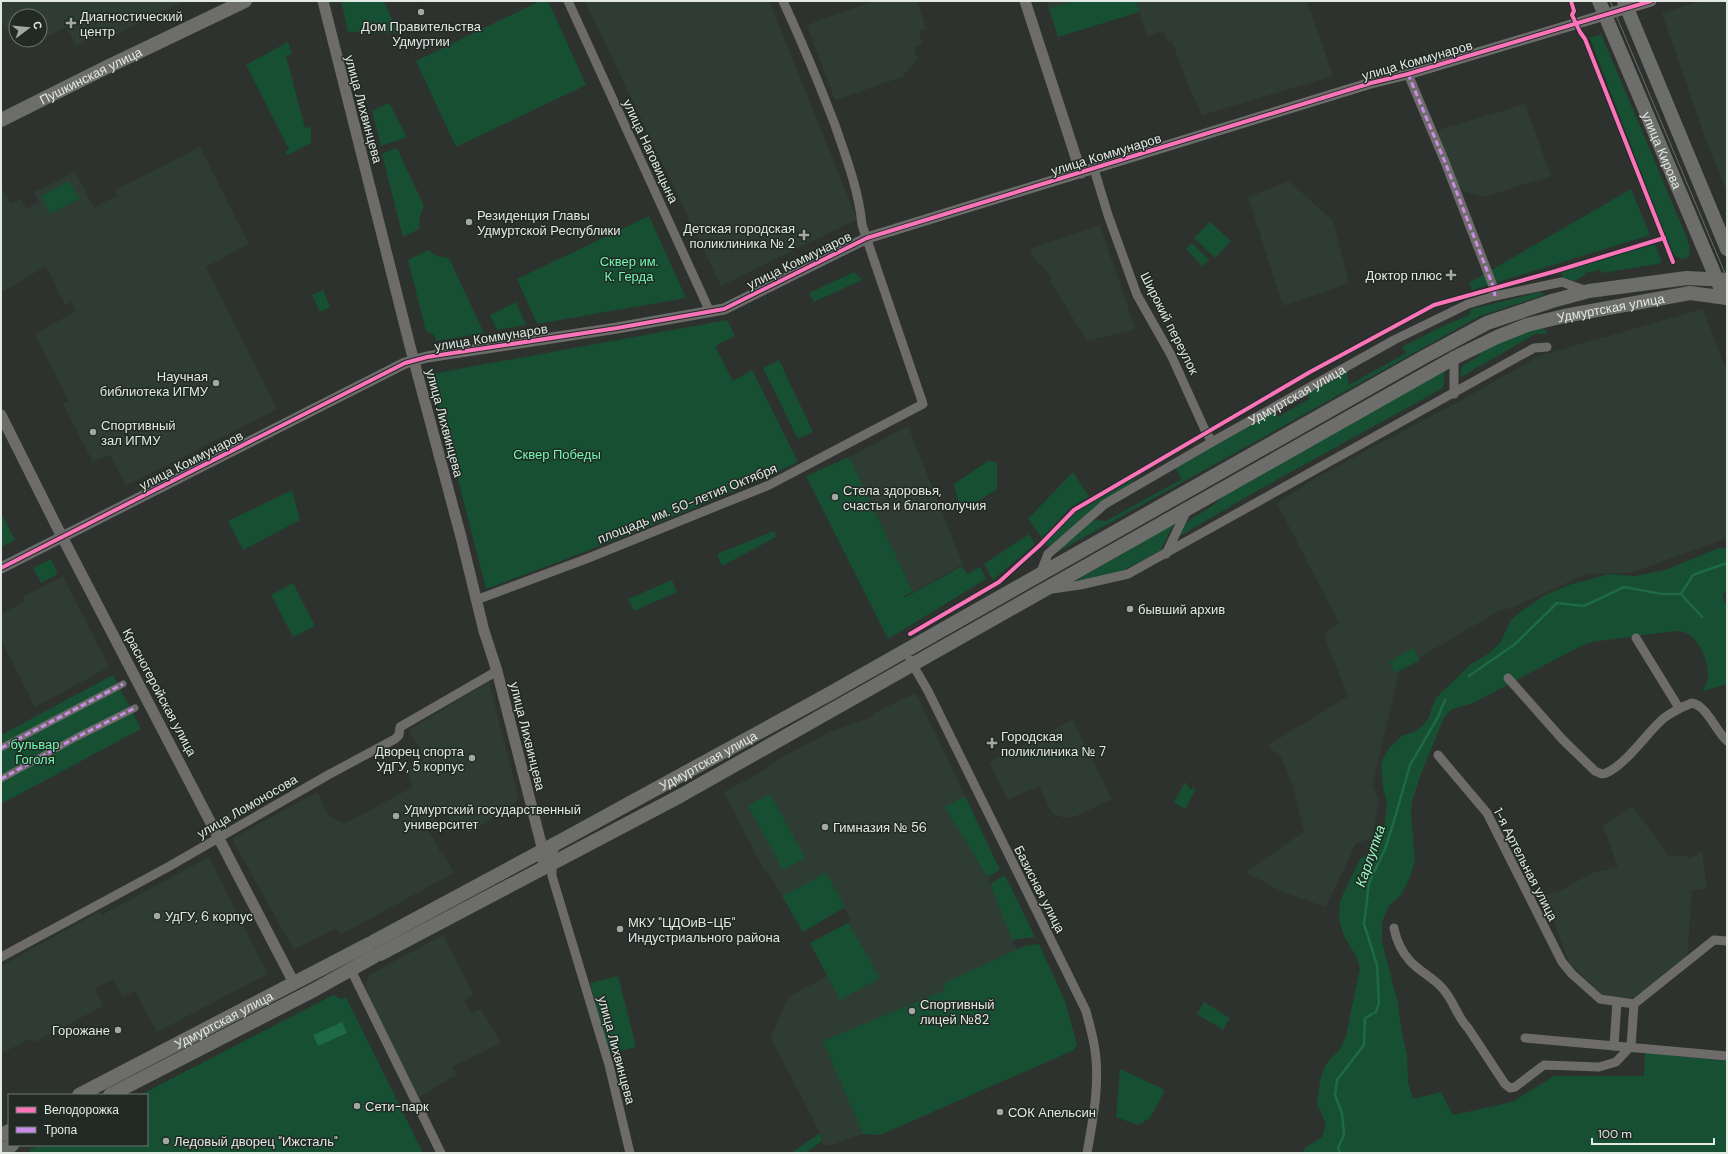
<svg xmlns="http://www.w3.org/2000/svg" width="1728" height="1154" font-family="'DM Sans',sans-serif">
	<rect width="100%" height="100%" fill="#2d322f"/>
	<path fill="#2f3c33" d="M1,1H185L109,38L106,31L76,46L66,27L40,40V16H16V33L13,26L6,29L1,19Z
		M585,1H769L857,219L721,286Z
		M873,1H917L926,28L919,32L923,44L914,47L917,59L902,77L835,100L807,25Z
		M1046,1H1307L1333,76L1202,115L1189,87L1172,41L1167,42L1163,31L1147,36L1139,12L1058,37Z
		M1702,1H1727V193L1707,143L1662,13Z
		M1525,104L1551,176L1484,197L1457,189L1438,132L1439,130Z
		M200,147L249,244L206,267L277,409L126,486L110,455L93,462L63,404L69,401L35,334L76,311L72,302L65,305L46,266L4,291L1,290V186L11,204L21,199L26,209L39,202L34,192L75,172L94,208L118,195L115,190Z
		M1289,181L1333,221L1349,283L1283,306L1248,197Z
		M1100,225L1135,329L1087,341L1051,282L1052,279L1042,265H1038L1030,249Z
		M1703,309L1727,373V538L1630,573L1586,574L1516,606L1497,612L1400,669L1372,786L1379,799L1372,838L1356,843L1326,907L1285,893L1245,872L1304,832L1293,786L1281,756L1267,746L1348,696L1324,635L1339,623L1277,503L1309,482L1358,455L1462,400L1539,356Z
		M908,426L963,564L913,592L849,457Z
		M63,576L109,667L35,707L1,640V614L25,601L23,597Z
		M489,682L519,800L492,815L494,818L468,833L464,826H460L455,822H451L445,810L433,816L436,822L427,828L440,852L442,851L454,873L340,935L336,928L294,950L232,839L317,792L329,816L344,824L413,787L407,770L425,759L409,730Z
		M916,693L965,796L946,807L988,879L1055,1045L863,1134L829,1146L823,1144L820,1133L771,1038L788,997L827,976L810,943L851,921L844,907L803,932L769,873L765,872L724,792L768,768L770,764L827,733L872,717L874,713Z
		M1073,720L1112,799L1074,817L1064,818L1052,813L1039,786L1008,800L989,762Z
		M1632,806L1658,840L1657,841L1668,855L1686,856L1688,859L1702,851L1707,889L1692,890L1687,958L1632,999L1619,998L1602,994L1569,963L1545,895L1558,892L1592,873L1618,867L1603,826Z
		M209,857L268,974L157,1032L135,991L123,997L113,979L95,988L103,1006L35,1042L29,1039L1,1054V966L100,911L102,915Z
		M443,935L473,994L464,1000L471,1013L481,1009L501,1043L452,1067L456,1075L419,1097L369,997L366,986L369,975Z"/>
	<path fill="#174f33" d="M341,1H384L398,33L348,32Z
		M540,1H548L586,85L456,147L416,61Z
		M1076,1H1136L1139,12L1058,37L1049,8Z
		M1601,34L1687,238L1690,250L1689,257L1682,259L1674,255L1665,235L1590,38Z
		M288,42L292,54L286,56L305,128L311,127V143L288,155L285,152L289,149L246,65Z
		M389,103L407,137L381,146L372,111Z
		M397,148L424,206L420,216L419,229L403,237L382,154Z
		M69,181L79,199L50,214L41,196Z
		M1631,189L1650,235L1472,290L1469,283Z
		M649,216L686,298L537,324L517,279Z
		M1210,222L1231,241L1215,258L1194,238Z
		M1192,243L1209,260L1202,266L1186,249Z
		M1655,244L1662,263L1603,273L1599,270L1585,273V275L1574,281L1563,278L1560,271Z
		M428,250L437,256L449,258L484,333L436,341L434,335L426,331L408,260Z
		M854,272L862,280L814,302L809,293Z
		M323,290L330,307L320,312L312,295Z
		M1540,292L1544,295L1480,316L1054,554L1090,520L1106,521L1182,479L1175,468L1274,412L1278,417L1309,399L1307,393L1346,371L1349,385L1406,353L1402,347L1441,327L1469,315L1471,309Z
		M516,302L526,325L497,330L490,315Z
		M727,320L735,336L715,346L733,381L752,370L798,462C696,510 591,550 486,589L431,374Z
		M1543,328L1548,334H1535L1461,377L1460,376L1462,366L1479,356L1485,347L1518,334Z
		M779,360L813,432L798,439L763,368Z
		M1445,370L1443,388L1260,489L1175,539L1185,523L1215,504L1223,496Z
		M849,457L913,592L904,596V598L962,566L967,574L980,567L986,579L888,639L806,476Z
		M988,461L997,462V489L961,512L954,484Z
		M1073,472L1089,497L1071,507L1042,538L1028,519Z
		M1140,472L1141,475L1049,547L1045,543L1075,510Z
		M292,490L300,520L243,550L228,521Z
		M1,513L15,540L1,547Z
		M1174,523L1161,550L1122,571L1074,582Z
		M774,531L776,537L722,566L717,554Z
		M1029,534L1035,544L993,580L984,564Z
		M1719,548H1727V590L1723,595L1724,602L1727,604V684L1703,691C1704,687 1707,683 1708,679C1710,665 1700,639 1686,633C1682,631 1677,631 1674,631L1592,642L1581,646L1471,704L1452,709L1444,718L1421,774L1412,801L1411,814L1415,860L1410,877L1402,894L1389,906L1382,922V942L1398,1003L1402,1034L1407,1054L1408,1082L1413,1099L1441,1092L1453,1115L1512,1102L1554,1076H1644L1645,1053L1727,1061V1153H1302L1306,1147L1322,1137L1326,1124L1317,1104L1320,1080L1326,1064L1340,1049L1346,1036L1360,968L1356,956L1344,936L1339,919L1340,901L1360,859L1377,847L1383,839L1387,802L1383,788L1381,763L1389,748L1402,736L1414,732L1422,726L1428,719L1435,699L1445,689L1472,663L1488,654L1500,643L1511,620L1520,612L1545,595L1569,585L1609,574L1635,576L1665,570Z
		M51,559L58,574L41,583L33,568Z
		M672,580L677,592L634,611L628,599Z
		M293,583L315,626L293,637L271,595Z
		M1413,648L1420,660L1395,673L1389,662Z
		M113,675L141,729L1,804V735Z
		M1185,782L1190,789H1196L1185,809L1174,802Z
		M770,794L805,858L783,870L748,806Z
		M965,796L1000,870L987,877L945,807Z
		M826,873L845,907L803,932L782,896Z
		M1005,875L1035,937L1012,940L990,884Z
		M848,923L880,978L840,1000L810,943Z
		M1039,944L1065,1001L1077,1044L1074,1050L880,1135L863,1134L823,1041L943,991L946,982L1025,946Z
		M618,976L636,1047L608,1054L590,983Z
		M333,995L341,999L346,997L423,1153H30L29,1150L39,1145H147V1095H140Z
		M1204,1002L1230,1018L1223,1030L1197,1014Z
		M1120,1069L1165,1090L1150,1118L1138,1125L1116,1117Z
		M820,1133L822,1141L806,1153H791Z"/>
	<path fill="#1d6a44" d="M342,1022L347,1033L318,1046L313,1035Z"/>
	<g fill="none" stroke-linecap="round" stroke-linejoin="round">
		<path stroke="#1d6a44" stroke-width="2.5" d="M1681,594L1702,617
			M1469,676L1515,644L1557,603L1584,606L1624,587L1662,594H1681L1693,575L1727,563
			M1340,1153L1338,1148L1344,1135L1342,1113L1335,1095L1337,1080L1364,1045L1365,1018L1376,1012L1379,1003L1377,965L1364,924L1369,883L1385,849L1394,821L1410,765L1438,717L1445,700"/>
		<path stroke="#6d6c6b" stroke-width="7" d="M1,748L123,684
			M1,779L77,737L135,708"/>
		<g stroke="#6d6c6b" stroke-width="9">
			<path d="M568,1L710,312"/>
			<path d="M1408,74L1445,162L1493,286L1495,296"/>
			<path d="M1094,169L1108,215L1137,295L1171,355L1205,430L1212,442"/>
			<path d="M1454,358V394"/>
			<path d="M1166,554L1187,510"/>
			<path id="s1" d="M1040,574L1048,554L1105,504L1212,442L1394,340L1468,304L1495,296L1562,282L1587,291"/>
			<path d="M1052,589L1080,585L1128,574L1534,348L1547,347"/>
			<path d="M476,600L586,559L769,485L923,404L862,225C859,191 846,157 835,125C819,83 802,42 783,1"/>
			<path d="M1636,638L1679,708"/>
			<path d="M910,660L928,691L1086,1011C1089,1023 1093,1036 1095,1050C1100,1084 1093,1119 1087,1153"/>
			<path d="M1508,678L1563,740L1595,771C1599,773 1602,775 1606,773C1626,765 1648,731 1664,718C1673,711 1682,707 1692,703C1706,705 1716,731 1727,741"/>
			<path d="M558,843L552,853V876L609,1065L630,1153"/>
			<path d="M1394,928C1396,939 1402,952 1410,961C1420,972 1434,978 1443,989C1454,1001 1457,1017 1468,1028L1505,1084L1510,1088L1515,1087L1544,1065L1599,1067L1616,1062L1631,1046L1634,1004L1600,999L1572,974L1562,962L1487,813L1438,755"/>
			<path d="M1,957L168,867L328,775L395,739L399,735L400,727L497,671"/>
			<path d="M351,970L441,1153"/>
			<path d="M1634,1004L1714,940L1727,941"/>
			<path d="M1525,1038L1727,1056"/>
			<path d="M1614,1046L1617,1002"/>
		</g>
		<path stroke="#6d6c6b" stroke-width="11" d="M323,1L410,346L461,537L484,631L497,671L543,851L544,860L542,868
			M1025,1L1081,173
			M1,415L57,527L294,983
			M1,568L405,363L427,357L617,328L724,309L867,238L1371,83L1408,74L1651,1"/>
		<g stroke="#6d6e6b" stroke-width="14">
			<path id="s2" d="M1599,1L1720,287"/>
			<path d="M1624,1L1727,249"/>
			<path id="s3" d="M1,120L107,67L245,1"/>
			<path id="s4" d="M373,942L568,837L829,694L1422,358L1487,323L1552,301L1589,291L1687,278L1727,280"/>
			<path id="s5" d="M380,954L680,796L1454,358L1497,337L1527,325L1564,316L1690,293L1727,298"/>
			<path id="s6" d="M79,1095L369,944"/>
			<path d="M110,1095L314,990L375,956"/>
			<path d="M1,1135L9,1131"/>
			<path d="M1,1151L12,1145"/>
		</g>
		<path stroke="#6a6c6b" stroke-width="1" d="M1610,1L1727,278"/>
		<path stroke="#ca8be6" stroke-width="3" stroke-dasharray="6 3" stroke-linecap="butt" d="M1408,74L1445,162L1493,286L1495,296
			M1,748L123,684
			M1,779L77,737L135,708"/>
		<g stroke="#212a25" stroke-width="6">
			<path id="cycleway" d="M1571,1L1574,11L1572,15L1580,32L1585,39L1673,262
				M1,568L405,363L427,357L617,328L724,309L867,238L1371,83L1408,74L1651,1
				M910,634L999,582L1040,545L1074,510L1310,372L1434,305L1556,271L1664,238"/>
		</g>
		<use href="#cycleway" stroke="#fb73b8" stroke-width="4"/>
	</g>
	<g fill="#a3a8a5" stroke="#212a25" stroke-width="1.5">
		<circle cx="421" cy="12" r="4"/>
		<path d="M69 17h4v4h4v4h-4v4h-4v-4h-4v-4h4z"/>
		<circle cx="469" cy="222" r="4"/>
		<path d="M802 229h4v4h4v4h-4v4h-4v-4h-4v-4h4z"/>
		<path d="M1449 269h4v4h4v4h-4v4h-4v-4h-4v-4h4z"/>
		<circle cx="216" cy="383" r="4"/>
		<circle cx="93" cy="432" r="4"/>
		<circle cx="835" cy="497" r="4"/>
		<circle cx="1130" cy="609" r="4"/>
		<path d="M990 737h4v4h4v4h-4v4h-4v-4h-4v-4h4z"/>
		<circle cx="472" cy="758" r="4"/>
		<circle cx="396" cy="816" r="4"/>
		<circle cx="825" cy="827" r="4"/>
		<circle cx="157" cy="916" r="4"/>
		<circle cx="620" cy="929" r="4"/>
		<circle cx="912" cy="1011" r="4"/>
		<circle cx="118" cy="1030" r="4"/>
		<circle cx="357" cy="1106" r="4"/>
		<circle cx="1000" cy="1112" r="4"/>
		<circle cx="166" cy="1141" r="4"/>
	</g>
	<g text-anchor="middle" stroke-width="3" stroke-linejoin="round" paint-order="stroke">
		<g font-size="13" fill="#e2e8e4" stroke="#212a25" text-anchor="start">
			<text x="80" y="21">Диагностический<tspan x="80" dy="15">центр</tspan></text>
			<text x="421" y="31" text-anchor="middle">Дом Правительства<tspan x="421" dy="15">Удмуртии</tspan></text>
			<text x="477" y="220">Резиденция Главы<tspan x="477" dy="15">Удмуртской Республики</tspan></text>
			<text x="795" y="233" text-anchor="end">Детская городская<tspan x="795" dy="15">поликлиника № 2</tspan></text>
			<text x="1442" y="280" text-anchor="end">Доктор плюс</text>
			<text x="208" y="381" text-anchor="end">Научная<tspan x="208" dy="15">библиотека ИГМУ</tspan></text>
			<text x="101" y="430">Спортивный<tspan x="101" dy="15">зал ИГМУ</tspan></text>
			<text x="843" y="495">Стела здоровья,<tspan x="843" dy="15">счастья и благополучия</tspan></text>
			<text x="1138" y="614">бывший архив</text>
			<text x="1001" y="741">Городская<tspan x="1001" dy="15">поликлиника № 7</tspan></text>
			<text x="464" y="756" text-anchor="end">Дворец спорта<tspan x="464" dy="15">УдГУ, 5 корпус</tspan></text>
			<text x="404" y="814">Удмуртский государственный<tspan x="404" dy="15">университет</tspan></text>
			<text x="833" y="832">Гимназия № 56</text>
			<text x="165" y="921">УдГУ, 6 корпус</text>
			<text x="628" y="927">МКУ "ЦДОиВ-ЦБ"<tspan x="628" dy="15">Индустриального района</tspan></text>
			<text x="920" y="1009">Спортивный<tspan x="920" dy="15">лицей №82</tspan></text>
			<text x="110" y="1035" text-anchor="end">Горожане</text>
			<text x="365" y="1111">Сети-парк</text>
			<text x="1008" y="1117">СОК Апельсин</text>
			<text x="174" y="1146">Ледовый дворец "Ижсталь"</text>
		</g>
		<g font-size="13" fill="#e2e8e4" stroke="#212a25">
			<text transform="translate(1417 60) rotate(-16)" y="5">улица Коммунаров</text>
			<text dy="5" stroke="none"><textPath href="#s3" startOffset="100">Пушкинская улица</textPath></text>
			<text transform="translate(364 109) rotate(75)" y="5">улица Лихвинцева</text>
			<text transform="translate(651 151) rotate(65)" y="5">улица Наговицына</text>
			<text dy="5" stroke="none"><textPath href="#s2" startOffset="162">улица Кирова</textPath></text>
			<text transform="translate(1106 154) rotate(-17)" y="5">улица Коммунаров</text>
			<text transform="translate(799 260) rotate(-26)" y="5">улица Коммунаров</text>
			<text dy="5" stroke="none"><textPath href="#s5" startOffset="1394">Удмуртская улица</textPath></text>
			<text transform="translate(1170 323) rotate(63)" y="5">Широкий переулок</text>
			<text transform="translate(491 337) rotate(-9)" y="5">улица Коммунаров</text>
			<text dy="5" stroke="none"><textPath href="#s1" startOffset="318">Удмуртская улица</textPath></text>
			<text transform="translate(445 423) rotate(75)" y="5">улица Лихвинцева</text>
			<text transform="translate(191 460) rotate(-27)" y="5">улица Коммунаров</text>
			<text transform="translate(687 503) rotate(-22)" y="5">площадь им. 50-летия Октября</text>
			<text transform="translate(160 692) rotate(62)" y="5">Красногеройская улица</text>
			<text transform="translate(528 736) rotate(76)" y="5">улица Лихвинцева</text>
			<text dy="5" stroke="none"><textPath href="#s4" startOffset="381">Удмуртская улица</textPath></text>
			<text transform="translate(247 806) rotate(-30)" y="5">улица Ломоносова</text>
			<text transform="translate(1526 864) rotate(63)" y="5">1-я Артельная улица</text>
			<text transform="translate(1040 889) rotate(63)" y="5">Базисная улица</text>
			<text dy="5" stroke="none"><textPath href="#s6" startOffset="163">Удмуртская улица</textPath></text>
			<text transform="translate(617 1050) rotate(75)" y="5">улица Лихвинцева</text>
		</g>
		<g font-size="13" fill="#73fab1" stroke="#212a25">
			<text x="629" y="266">Сквер им.<tspan x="629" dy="15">К. Герда</tspan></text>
			<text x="557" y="459">Сквер Победы</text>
			<text x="35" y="749">бульвар<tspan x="35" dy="15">Гоголя</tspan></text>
		</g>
		<g font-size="14" font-style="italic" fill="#97fdc2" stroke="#212a25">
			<text transform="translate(1370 856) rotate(-71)" y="5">Карлутка</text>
		</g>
	</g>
	<rect width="1728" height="1154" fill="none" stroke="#e2e8e4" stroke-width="4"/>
	<rect x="8" y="1094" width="140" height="52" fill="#212a25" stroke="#6e7671"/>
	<rect x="16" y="1107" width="20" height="6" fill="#fb73b8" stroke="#6e7671"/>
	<text x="44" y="1114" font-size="12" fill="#e2e8e4">Велодорожка</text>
	<rect x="16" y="1127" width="20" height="6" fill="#ca8be6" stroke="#6e7671"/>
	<text x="44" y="1134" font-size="12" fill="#e2e8e4">Тропа</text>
	<g transform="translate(28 28) rotate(74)"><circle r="19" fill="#212a25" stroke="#6e7671"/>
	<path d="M0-3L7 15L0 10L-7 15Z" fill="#a3a8a5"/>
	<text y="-6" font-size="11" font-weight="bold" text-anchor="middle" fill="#e2e8e4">С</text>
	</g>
	<path d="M1592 1138v6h122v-6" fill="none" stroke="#e2e8e4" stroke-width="2"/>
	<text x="1598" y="1138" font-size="12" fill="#e2e8e4" stroke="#212a25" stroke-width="3" paint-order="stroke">100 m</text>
</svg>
